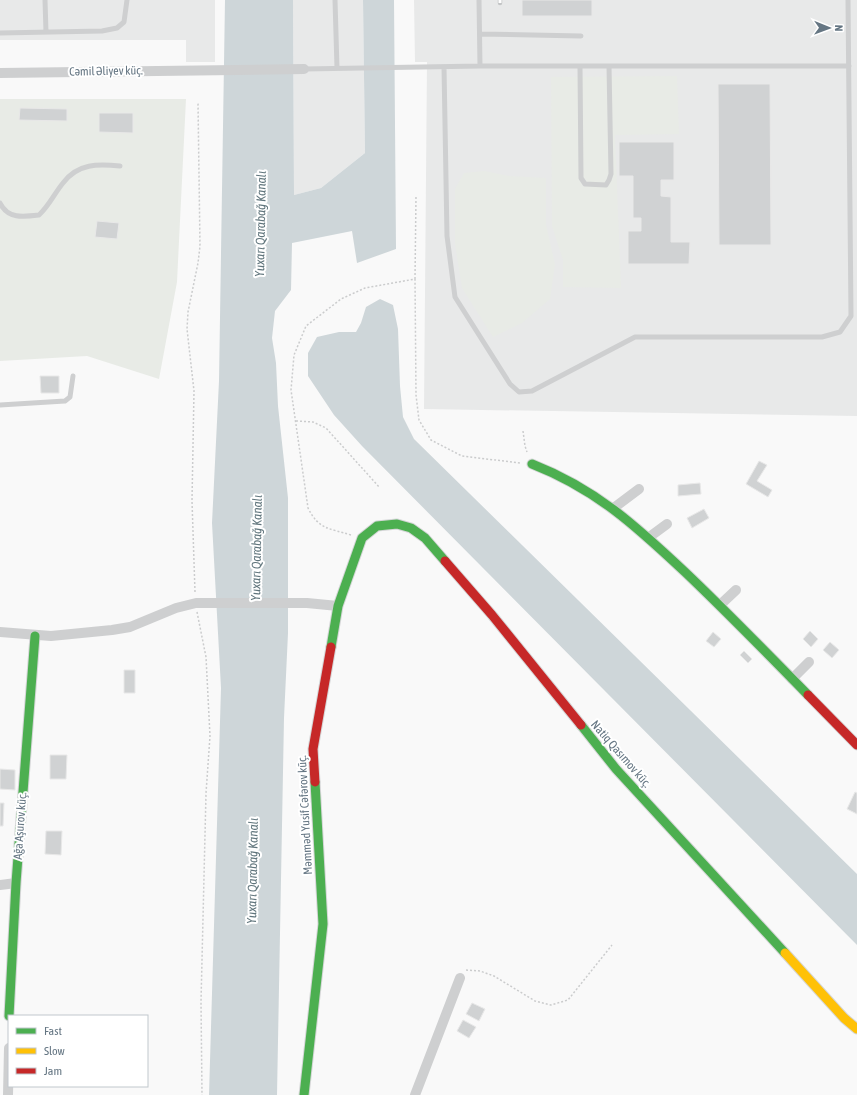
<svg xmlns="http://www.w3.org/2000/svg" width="857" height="1095" font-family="'Asap Condensed',sans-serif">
	<rect width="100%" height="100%" fill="#f9f9f9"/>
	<path fill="#e8e9e9" d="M0,0H215V62H186V40H0Z
		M293,0H363L365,153L321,188L294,195Z
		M414,0H857V416L424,409L427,62H415Z"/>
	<path fill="#e8ebe6" d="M677,76L679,134L615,135L621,288L563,287V260L552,226L551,77Z
		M0,99H186L177,282L159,379L87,356L0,361Z
		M484,171L509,176L546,178V225L555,264L550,299L522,323L493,337L462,288L455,244V189L464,173Z"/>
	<path fill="#ced6d9" d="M225,0H293L294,195L321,188L365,153L363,0H394L396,249L357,263L352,231L292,243L291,290L275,311L272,338L276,363L278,406L288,498V633L284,718L277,1095H209L221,688L212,523L219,381Z
		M380,299L393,305L398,329L400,386L403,417L414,439L857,874V945L362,446L334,415L308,376V353L317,337L339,332H356L361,323L366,307Z"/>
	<path fill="#d0d2d3" stroke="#e8e8e8" d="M522,0H592V16H522Z
		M718,84H770L771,245H719Z
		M20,108L67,109V121L19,120Z
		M99,113H133V133L99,132Z
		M619,142H674V180H661V196L671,197V242H690L689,264H628V231H641V218H633V176H619Z
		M97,221L119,223L117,239L95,237Z
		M40,376H59V393H41Z
		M759,461L767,465L757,481L772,490L768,497L746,484Z
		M700,483L701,494L678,496V485Z
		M704,509L709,518L692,528L687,518Z
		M810,631L818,639L811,647L803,639Z
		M713,632L721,639L714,647L706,641Z
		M830,642L839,650L832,658L823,650Z
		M744,651L752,659L748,663L740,655Z
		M124,670H135V693H124Z
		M50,755H67L66,779H50Z
		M0,769L15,770V790L0,789Z
		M855,792L857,793V814L847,809Z
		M0,803H4L3,826H0Z
		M46,831H62L61,855L45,854Z
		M472,1003L485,1009L479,1021L466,1014Z
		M463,1020L476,1027L469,1038L457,1031Z"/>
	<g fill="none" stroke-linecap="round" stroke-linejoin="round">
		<g stroke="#d5d6d7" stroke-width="11">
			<path id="fast" d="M532,464C596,489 636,526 685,572C727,612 767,653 808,695
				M331,647L338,606L362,538L377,526L397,524L411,528L425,538L445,561
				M581,725L616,769L785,953
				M9,1016L16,883L35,636
				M304,1095L323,924L315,782"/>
		</g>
		<g stroke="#d5d6d7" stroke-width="11">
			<path id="slow" d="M785,953L844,1018L857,1029"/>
		</g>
		<g stroke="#d5d6d7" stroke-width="11">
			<path id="jam" d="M445,561L492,615L581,725
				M808,695L857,745
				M315,782L313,749L331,647"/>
		</g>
		<path stroke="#cbcccd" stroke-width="1.5" stroke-dasharray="2 2" stroke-linecap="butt" d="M415,279L416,196
			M296,421L313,422L326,428L380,488
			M523,431L525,446L527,452
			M351,535C329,528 319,530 308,508L291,390L294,355L306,326L341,299L365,288L415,279L416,395L419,420L431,440L462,456L520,463
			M195,592L192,501L194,391L187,329L188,312L198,263L200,246L198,102
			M197,612L206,657L210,736L206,793L201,1002L202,1095
			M466,970L480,971L494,976L535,1001L551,1005L568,1000L612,945"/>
		<path stroke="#cecfd0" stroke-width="5" d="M45,0L46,32
			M335,0L337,68
			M479,0L480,66
			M0,33L102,31L117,28L124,22L127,0
			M480,34L581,36
			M580,66L581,178L585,184L606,185L609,180L611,174L609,66
			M444,67L447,236L455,297L510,384L519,392L532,391L635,337H822L840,332L851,316L848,0
			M304,69L480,66H849
			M0,203C8,219 23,217 39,215C49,206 54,194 63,183C78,163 98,164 120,166
			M0,405L65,401L70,397L73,376"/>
		<path stroke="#cecfd0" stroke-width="10" d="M0,73L304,69
			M615,507L639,489
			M648,538L667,524
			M720,605L736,590
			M0,632L51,636L112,630L130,627L176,608L196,603H307L338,606
			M792,679L809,662
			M0,885L16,883
			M8,1095L9,1048
			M415,1095L460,978"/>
		<use href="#fast" stroke="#4caf50" stroke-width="9"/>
		<use href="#slow" stroke="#ffc107" stroke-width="9"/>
		<use href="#jam" stroke="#c62828" stroke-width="9"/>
		<g stroke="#c3c5c6" stroke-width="4.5">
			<path id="rail" d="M500,0V3"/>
		</g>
		<use href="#rail" stroke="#fff" stroke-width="3" stroke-dasharray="9" stroke-linecap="butt"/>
	</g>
	<g text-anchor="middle" stroke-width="4" stroke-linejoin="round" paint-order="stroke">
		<g font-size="12" fill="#657683" stroke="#fff">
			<text transform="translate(106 71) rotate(-1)" y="4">Cəmil Əliyev küç.</text>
			<text transform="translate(621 754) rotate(49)" y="4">Natiq Qasımov küç.</text>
			<text transform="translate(305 815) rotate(-93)" y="4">Məmməd Yusif Cəfərov küç.</text>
			<text transform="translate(20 826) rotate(-86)" y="4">Ağa Aşurov küç.</text>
		</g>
		<g font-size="13" font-style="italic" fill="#60757c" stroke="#fff">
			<text transform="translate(260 224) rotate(-89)" y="5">Yuxarı Qarabağ Kanalı</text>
			<text transform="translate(256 548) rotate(-89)" y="5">Yuxarı Qarabağ Kanalı</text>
			<text transform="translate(252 871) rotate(-89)" y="5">Yuxarı Qarabağ Kanalı</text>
		</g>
	</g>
	<rect x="8" y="1015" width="140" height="72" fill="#ffffff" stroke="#c1c8cd"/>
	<rect x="16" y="1028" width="20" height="6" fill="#4caf50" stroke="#c1c8cd"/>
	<text x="44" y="1035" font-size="12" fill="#657683">Fast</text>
	<rect x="16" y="1048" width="20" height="6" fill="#ffc107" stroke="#c1c8cd"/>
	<text x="44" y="1055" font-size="12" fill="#657683">Slow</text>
	<rect x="16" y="1068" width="20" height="6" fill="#c62828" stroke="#c1c8cd"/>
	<text x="44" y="1075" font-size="12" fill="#657683">Jam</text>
	<g transform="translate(829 28) rotate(91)" stroke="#ffffff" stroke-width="3" paint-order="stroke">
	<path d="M0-3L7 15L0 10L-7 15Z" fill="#657683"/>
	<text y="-6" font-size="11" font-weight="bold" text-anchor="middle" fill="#657683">N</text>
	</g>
</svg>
